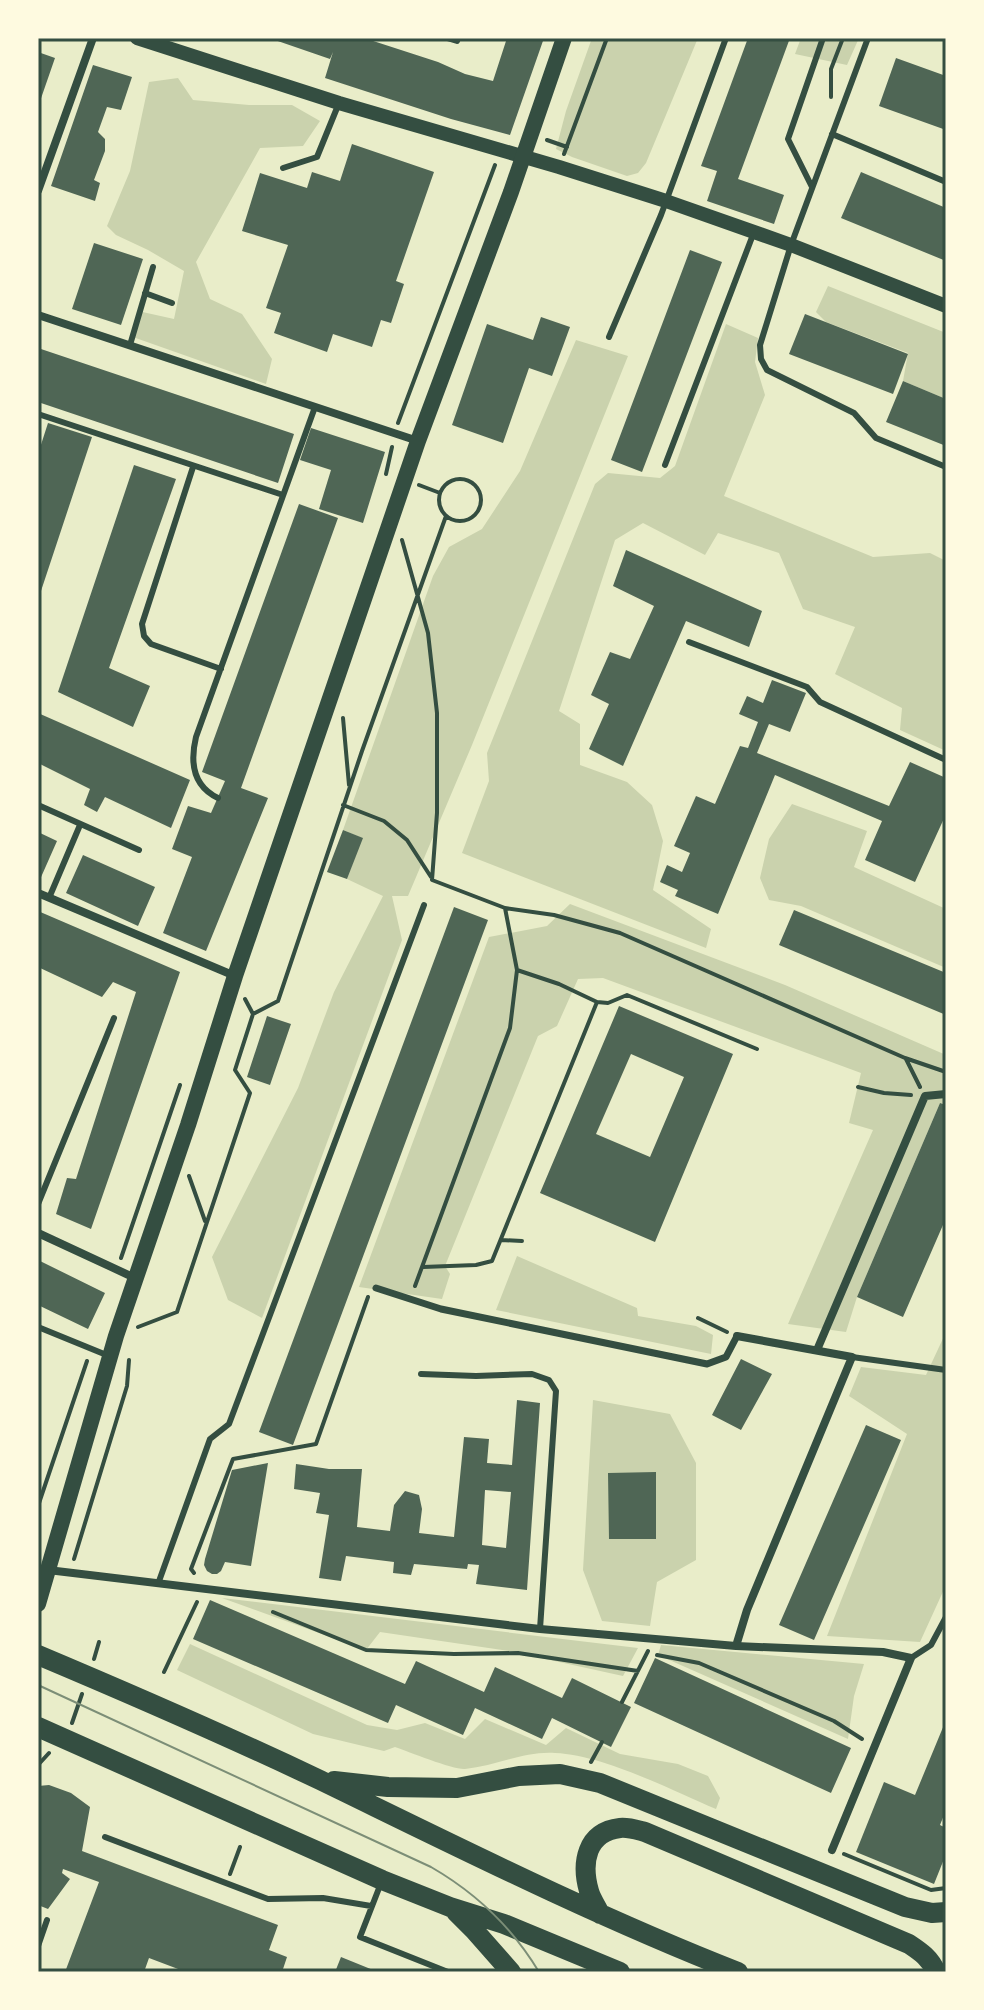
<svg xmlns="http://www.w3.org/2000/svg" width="984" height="2010" font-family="'Nunito Sans',sans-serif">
	<rect width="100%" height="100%" fill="#e9edc9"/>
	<path fill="#cad2ad" d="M592,38H698L646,163L638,173L627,176L572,157L556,149L566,111Z
		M801,38H859L847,65L795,54Z
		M178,78L193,100L249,105H292L320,121L303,146L260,148L196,262L210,299L242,314L272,359L266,384L130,336L138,311L174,319L184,271L148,250L116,235L107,226L130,171L149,82Z
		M828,286L946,333V399L903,381L908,353L826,322L816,312Z
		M726,324L758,338L755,362L765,395L724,496L873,557L930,553L946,561V751L900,730L902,708L835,674L855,627L803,609L779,553L718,533L705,555L643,523L615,540L559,711L580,724V765L627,782L652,805L663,841L653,890L711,929L706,948L462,853L489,781L487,753L595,484L608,473L660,478L675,466Z
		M576,340L628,356L472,745L408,896H392L402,940L262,1318L228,1300L212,1257L298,1088L334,992L383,896L347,879L362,838L343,830L433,576L449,547L482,529L520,471Z
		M792,804L867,831L854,867L946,909V968L801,906L769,900L760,878L769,839Z
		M570,904L785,985L946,1055V1105L940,1103L857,1297L846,1332L788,1324L873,1130L849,1123L861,1073L603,978L578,979L557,1026L538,1036L445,1266L450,1274L442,1299L359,1287L489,937L547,926Z
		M517,1256L637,1308L638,1316L696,1326L713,1335L711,1354L496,1310Z
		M946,1332V1585L920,1642L827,1636L907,1434L849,1396L861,1367L926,1375Z
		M593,1400L670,1414L696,1463V1560L657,1582L650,1626L602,1621L583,1570Z
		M222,1598L638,1648L623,1676L509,1651L380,1632L366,1650Z
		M190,1644L367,1725L397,1730L425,1723L465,1739L485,1719L546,1745L566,1728L620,1754L678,1764L708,1776L720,1798L716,1809C671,1790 604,1755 555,1753C524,1751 495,1766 465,1769C454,1770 409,1752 395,1747L384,1751L313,1734L177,1670Z
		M661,1645L864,1664L854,1696L848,1739L658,1655Z"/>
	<path fill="#4f6655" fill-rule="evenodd" d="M269,38H364L438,62L465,74L493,81L507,38H544L510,135L451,119L325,78L333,52L330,59Z
		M748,38H790L738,179L784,195L774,224L707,201L717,171L701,166Z
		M38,52L55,58L38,107Z
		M896,58L946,76V130L879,106Z
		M93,65L132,77L121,110L107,107L98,132L105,139V151L94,180L100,183L95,201L51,186Z
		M352,144L434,172L396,281L404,284L391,323L381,320L372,347L333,334L327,352L274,333L281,313L266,308L288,245L242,231L260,173L307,188L312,172L340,181Z
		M861,172L946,208V261L841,218Z
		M94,243L143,259L121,325L72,309Z
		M690,250L722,262L642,472L611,460Z
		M805,314L908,354L893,394L789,354Z
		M541,317L570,327L552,376L529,368L503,443L452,425L487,324L533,340Z
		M38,348L294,434L278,483L38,402Z
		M903,381L946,399V446L886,422Z
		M48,423L92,437L39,597L38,454Z
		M311,428L385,452L363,523L319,509L331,470L300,460Z
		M134,465L176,479L109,668L150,686L133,727L58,692Z
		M299,504L338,518L241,788L268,798L206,951L163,933L192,857L172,849L188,806L211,813L225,781L202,772Z
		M626,550L762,611L749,647L686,621L623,766L589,749L609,704L591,695L610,652L630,659L654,606L613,586Z
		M772,680L806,693L790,732L769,724L757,753L889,806L910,762L946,778V814L915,882L865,860L882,821L775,775L718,914L675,896L678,890L660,882L667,865L682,872L690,853L674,846L696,796L715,804L740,746L748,748L758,722L739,714L747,696L763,703Z
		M38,713L190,780L171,828L105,797L97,812L84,805L90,789L38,763Z
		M343,830L363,838L347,879L327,872Z
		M38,832L57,841L38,884Z
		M83,855L155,887L138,926L66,893Z
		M454,907L488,920L293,1445L259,1432Z
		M794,910L946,973V1015L779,945Z
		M38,911L180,972L91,1229L56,1214L67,1178L76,1179L136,992L113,982L102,997L38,967Z
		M619,1006L733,1054L655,1242L540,1193ZM631,1054L684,1077L650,1157L596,1134Z
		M267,1016L291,1024L270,1085L247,1077Z
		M940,1103L946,1105V1218L903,1317L857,1297Z
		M38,1260L105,1293L88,1329L38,1305Z
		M741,1359L772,1374L741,1430L712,1415Z
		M517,1400L540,1403L527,1590L476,1584L479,1565L468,1564L467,1569L414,1564L411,1575L393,1573L394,1562L346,1556L341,1581L319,1578L329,1515L316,1513L320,1493L294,1489L296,1464L329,1469H362L357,1527L390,1531L394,1505L405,1491L419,1495L422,1509L419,1533L454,1537L464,1437L489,1439L487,1463L512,1465ZM485,1490L511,1492L506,1548L482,1545Z
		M866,1425L901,1440L814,1640L779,1625Z
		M268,1463L251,1566L225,1562L221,1571L217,1574H212L207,1571L204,1565L205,1559L232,1470Z
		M656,1472V1539H609L608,1473Z
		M210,1600L405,1684L416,1661L484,1692L495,1667L562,1698L572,1678L631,1707L611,1747L552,1718L542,1739L475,1708L463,1735L396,1705L388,1723L193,1639Z
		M655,1658L851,1748L831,1793L634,1703Z
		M946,1720V1810L940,1825L946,1828V1854L934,1884L856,1852L884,1782L915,1795Z
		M49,1785L71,1793L90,1807L82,1851L278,1925L269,1950L287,1957L282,1972H186L149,1958L144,1972H65L99,1882L63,1869L62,1873L70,1879L48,1909L38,1905V1786Z
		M341,1957L378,1972H335Z"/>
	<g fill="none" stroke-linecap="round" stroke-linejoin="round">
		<path stroke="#344e41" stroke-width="4" d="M831,97V69L843,38
			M547,140L567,147
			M564,154L607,38
			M398,423L495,165
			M386,474L392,447
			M439 500a21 21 0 1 1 42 0a21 21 0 1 1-42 0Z
			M419,485L440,493
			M402,540L428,633L437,713V813L432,880L505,908L517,970L510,1028L415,1286
			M343,718L349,785
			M343,805L384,821L407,840L431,877
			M505,908L554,915L620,933L905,1058L946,1072
			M517,970L559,984L597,1002L608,1003L627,995L757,1049
			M245,999L253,1014
			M906,1059L920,1087
			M858,1087L884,1093L911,1095
			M189,1176L205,1221
			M501,1240L522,1241
			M121,1258L180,1085
			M423,1267L476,1265L492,1261L597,1002
			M698,1318L727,1332
			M138,1327L177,1312L250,1093L235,1070L253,1014L278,1001L362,751L446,516
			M38,1506L87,1361
			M74,1559L127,1386L129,1360
			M194,1573L191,1569L233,1459L316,1444L368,1297
			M273,1612L366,1650L454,1654L518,1653L638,1671
			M657,1655L699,1663L834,1721L862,1739
			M94,1659L99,1642
			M164,1672L197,1602
			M622,1702L648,1651
			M72,1723L82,1694
			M591,1762L602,1742
			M38,1765L49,1753
			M844,1854L931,1890L946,1888
			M230,1874L240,1847"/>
		<path stroke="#344e41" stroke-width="6" d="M447,38L457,41L458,38
			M868,38L791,245L760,345L761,359L767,370L854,413L876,438L946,467
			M832,134L946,182
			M283,168L317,157L339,103
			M812,187L788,139L823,38
			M145,293L172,303
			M609,337L661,215L726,38
			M130,345L153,267
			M38,414L283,495
			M665,465L754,232
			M193,467L142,624L144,636L151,644L221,669
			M689,642L807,687L820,702L946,760
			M218,798C193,786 190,762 196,737L315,407
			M38,805L139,850
			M49,898L80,825
			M38,1204L114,1018
			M38,1327L109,1356
			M852,1357L946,1370
			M421,1374L476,1376L532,1374L549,1380L556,1391L540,1629
			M158,1584L210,1439L229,1424L424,905
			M911,1658L931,1645L946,1617
			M105,1837L268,1899L323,1898L371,1906
			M381,1883L360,1937L448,1972
			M38,1946L47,1920"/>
		<path stroke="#344e41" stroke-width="7" d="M376,1288L441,1309L707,1364L726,1357L737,1336"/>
		<path stroke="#344e41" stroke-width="8" d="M38,191L93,38
			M38,315L418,441
			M38,893L235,976
			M38,1233L135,1278
			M817,1350L925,1096L946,1094
			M48,1570L540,1629L736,1646L883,1652L911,1658L832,1850
			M736,1646L747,1610L852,1357L737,1336"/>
		<path stroke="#344e41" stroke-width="14" d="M137,38L339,103L559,167L666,201L791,245L946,306"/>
		<path stroke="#344e41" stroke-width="16" d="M38,1604L116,1336L188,1125L235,976L418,441L511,192L564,38"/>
		<path stroke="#344e41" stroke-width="20" d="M38,1655C133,1695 227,1736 320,1780C458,1847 595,1916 738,1972
			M38,1727L382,1880L450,1907L504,1924L620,1972
			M334,1781L388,1787L457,1788L519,1776L560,1774L600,1783L905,1907L932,1913L946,1912
			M456,1912L474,1930L511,1972
			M600,1914C597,1907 591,1899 589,1891C581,1863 586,1832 620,1828C628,1827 637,1830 645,1832L909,1944C921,1952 930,1958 936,1972"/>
		<path stroke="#7c8e77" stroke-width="2" d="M38,1685L431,1867C476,1893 512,1927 539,1972"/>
	</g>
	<rect width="984" height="2010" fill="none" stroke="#fefae0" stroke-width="80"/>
	<rect x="40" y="40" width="904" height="1930" fill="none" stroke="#344e41" stroke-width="3"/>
</svg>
